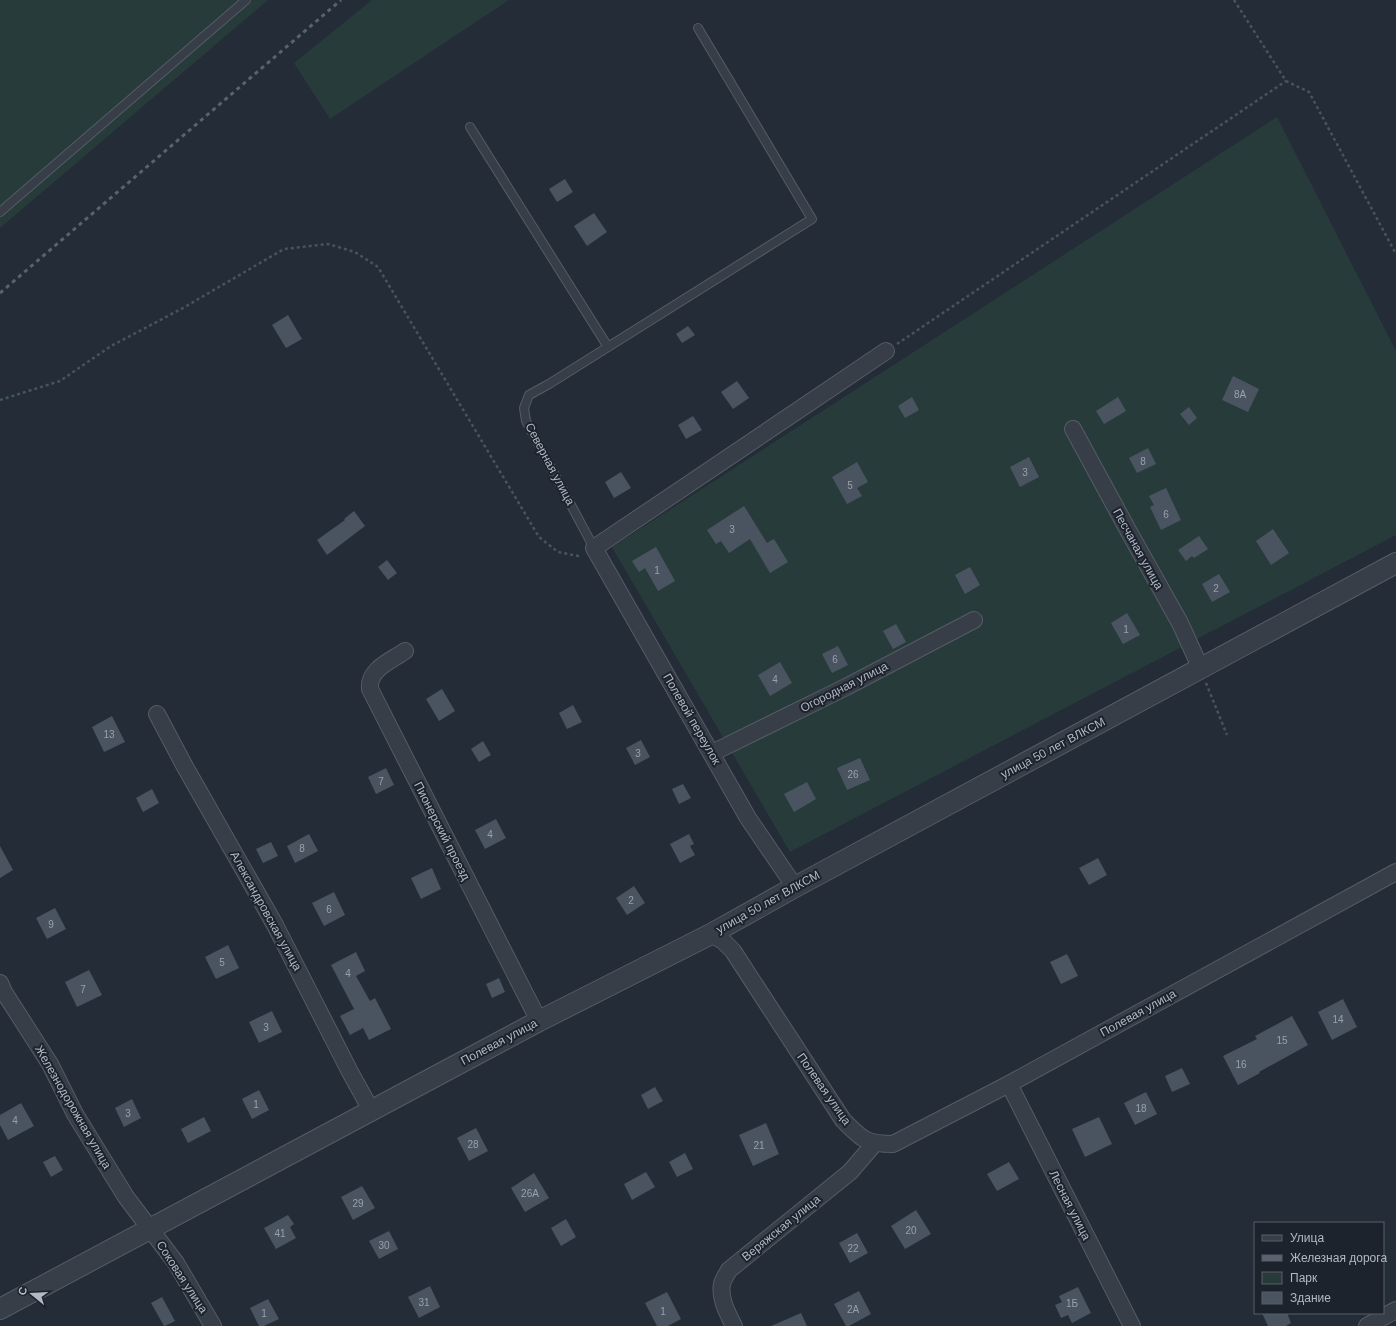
<svg xmlns="http://www.w3.org/2000/svg" width="1396" height="1326" font-family="Helvetica,sans-serif">
	<rect width="100%" height="100%" fill="#232c37"/>
	<path fill="#283b3b" d="M0,0H268L0,228Z
		M372,0H509L330,119L294,63Z
		M1277,117L1396,351V535L790,852L612,547Z"/>
	<path fill="#4a5461" d="M565,179L573,192L557,202L549,189Z
		M594,213L607,232L587,246L574,226Z
		M288,315L302,339L286,348L272,325Z
		M688,326L695,335L682,343L676,334Z
		M1233,376L1259,389L1248,412L1222,400Z
		M737,381L749,398L733,409L721,392Z
		M912,397L919,410L905,418L898,406Z
		M1118,397L1126,411L1104,424L1096,411Z
		M1189,407L1197,418L1189,425L1180,414Z
		M693,416L702,430L686,439L678,425Z
		M1148,448L1156,464L1137,473L1129,458Z
		M1029,457L1039,477L1020,487L1010,467Z
		M857,462L868,482L857,488L862,496L847,504L832,477Z
		M621,472L631,488L614,498L605,482Z
		M1166,488L1181,520L1161,530L1150,507L1154,505L1149,496Z
		M744,506L767,543L774,539L788,562L770,573L750,539L729,553L721,541L716,544L707,530Z
		M354,511L365,526L327,555L317,540L345,520L344,519Z
		M1273,529L1289,553L1271,565L1256,541Z
		M1199,536L1208,549L1194,558L1192,556L1186,561L1178,550Z
		M656,547L675,581L658,591L645,568L639,572L632,561Z
		M387,560L397,573L388,580L378,567Z
		M970,567L980,585L965,594L955,575Z
		M1219,574L1230,592L1212,602L1202,584Z
		M1127,613L1140,635L1123,644L1111,623Z
		M896,624L906,642L893,649L883,631Z
		M838,646L848,665L832,673L822,654Z
		M780,662L792,683L770,696L758,675Z
		M442,689L455,711L439,721L426,699Z
		M573,705L582,722L567,729L559,713Z
		M112,716L125,742L104,752L92,727Z
		M641,740L650,757L635,765L626,748Z
		M483,741L491,755L479,762L471,749Z
		M860,758L870,780L847,790L837,768Z
		M386,768L394,785L376,794L368,777Z
		M807,782L816,799L794,812L784,794Z
		M683,784L691,798L679,804L672,789Z
		M152,789L159,803L143,812L136,798Z
		M496,819L506,838L485,849L475,830Z
		M309,834L318,851L295,863L287,846Z
		M689,834L694,844L690,846L695,855L680,863L670,844Z
		M271,842L278,856L263,863L256,849Z
		M0,846L13,870L0,878Z
		M1098,858L1107,875L1089,885L1079,868Z
		M432,868L441,889L421,899L411,878Z
		M634,886L645,903L627,915L616,898Z
		M334,892L345,915L324,926L312,903Z
		M55,908L66,929L47,939L36,918Z
		M228,945L239,968L216,979L205,957Z
		M356,952L365,971L356,976L370,1001L375,998L391,1029L369,1040L363,1028L350,1035L340,1016L354,1009L331,965Z
		M1067,954L1078,976L1061,984L1050,962Z
		M89,970L102,995L77,1007L65,982Z
		M499,978L505,992L492,998L486,984Z
		M1343,999L1357,1027L1332,1040L1318,1012Z
		M272,1011L282,1032L259,1043L249,1022Z
		M1292,1016L1308,1045L1259,1072L1260,1073L1238,1085L1223,1056L1257,1039L1255,1036Z
		M1182,1068L1190,1084L1172,1092L1165,1076Z
		M655,1087L663,1101L648,1109L641,1095Z
		M259,1090L269,1110L252,1119L242,1099Z
		M1146,1092L1157,1114L1135,1125L1124,1103Z
		M132,1099L141,1118L124,1127L115,1108Z
		M21,1103L34,1126L8,1140L0,1125V1115Z
		M204,1117L211,1131L188,1143L181,1129Z
		M1099,1117L1112,1144L1085,1157L1072,1129Z
		M766,1123L779,1154L753,1166L739,1135Z
		M476,1128L488,1151L469,1161L457,1138Z
		M685,1153L693,1169L677,1177L669,1162Z
		M55,1156L63,1170L51,1177L43,1162Z
		M1009,1162L1019,1179L997,1191L987,1174Z
		M646,1172L655,1187L632,1200L624,1184Z
		M534,1173L549,1198L525,1212L511,1188Z
		M362,1186L375,1208L353,1220L341,1197Z
		M916,1210L931,1234L905,1249L891,1226Z
		M288,1215L294,1224L290,1227L296,1238L276,1249L264,1228Z
		M566,1219L576,1237L561,1246L551,1228Z
		M389,1231L398,1249L379,1259L369,1241Z
		M857,1233L868,1253L850,1263L839,1243Z
		M430,1286L440,1307L419,1318L408,1297Z
		M1078,1287L1091,1313L1072,1323L1068,1315L1061,1318L1055,1305L1062,1302L1059,1296Z
		M859,1291L871,1314L849,1326H846L834,1304Z
		M667,1292L681,1319L668,1326H657L645,1303Z
		M162,1297L175,1321L165,1326H164L151,1303Z
		M268,1299L279,1319L264,1326H259L250,1308Z
		M801,1313L807,1326H771Z
		M1262,1313H1287L1291,1323L1286,1326H1268Z"/>
	<g fill="none" stroke-linecap="round" stroke-linejoin="round">
		<g stroke="#555c66" stroke-width="10">
			<path id="service" d="M470,127L608,347
				M0,212L246,0
				M594,548L526,421L524,408L529,395L549,384L812,219L698,28"/>
		</g>
		<g stroke="#555c66" stroke-width="18">
			<path id="minor" d="M1073,429L1129,532L1180,623L1201,669
				M405,651C391,661 368,669 370,689L539,1021
				M157,714L184,765L275,925L350,1072L371,1110
				M712,753L846,687L974,620
				M795,887L748,818L594,548L886,351
				M711,934L723,941L733,951L843,1120C862,1139 865,1144 893,1144L1009,1084L1396,872
				M0,983L4,992L50,1064L75,1114L126,1197L176,1263L213,1326
				M1009,1084L1132,1326
				M734,1326C728,1314 719,1298 722,1284C723,1279 727,1274 729,1270L850,1172L875,1143
				M1367,1326L1396,1310"/>
		</g>
		<g stroke="#555c66" stroke-width="22">
			<path id="tertiary" d="M0,1309L539,1021L711,934L795,887L1396,563"/>
		</g>
		<path stroke="#455658" stroke-width="2.5" stroke-dasharray="3 3" stroke-linecap="butt" d="M1234,0L1286,81L1309,92L1396,254
			M897,344L1286,81
			M0,400L60,381L111,346L183,308L284,249L328,244L355,252L378,267L539,537L558,552L578,556L581,554
			M1206,683L1227,735"/>
		<use href="#service" stroke="#373e48" stroke-width="8"/>
		<use href="#minor" stroke="#373e48" stroke-width="16"/>
		<use href="#tertiary" stroke="#373e48" stroke-width="20"/>
		<path stroke="#59626f" stroke-width="3" stroke-dasharray="4 4" stroke-linecap="butt" d="M0,293L341,0"/>
	</g>
	<g text-anchor="middle" stroke-width="4" stroke-linejoin="round" paint-order="stroke">
		<g font-size="10" fill="#98a0ab">
			<text x="1240" y="398">8А</text>
			<text x="1143" y="465">8</text>
			<text x="1025" y="476">3</text>
			<text x="850" y="489">5</text>
			<text x="1166" y="518">6</text>
			<text x="732" y="533">3</text>
			<text x="657" y="574">1</text>
			<text x="1216" y="592">2</text>
			<text x="1126" y="633">1</text>
			<text x="835" y="663">6</text>
			<text x="775" y="683">4</text>
			<text x="109" y="738">13</text>
			<text x="638" y="757">3</text>
			<text x="853" y="778">26</text>
			<text x="381" y="785">7</text>
			<text x="490" y="838">4</text>
			<text x="302" y="852">8</text>
			<text x="631" y="904">2</text>
			<text x="329" y="913">6</text>
			<text x="51" y="928">9</text>
			<text x="222" y="966">5</text>
			<text x="348" y="977">4</text>
			<text x="83" y="993">7</text>
			<text x="1338" y="1023">14</text>
			<text x="266" y="1031">3</text>
			<text x="1282" y="1044">15</text>
			<text x="1241" y="1068">16</text>
			<text x="256" y="1108">1</text>
			<text x="1141" y="1112">18</text>
			<text x="128" y="1117">3</text>
			<text x="15" y="1124">4</text>
			<text x="473" y="1148">28</text>
			<text x="759" y="1149">21</text>
			<text x="530" y="1197">26А</text>
			<text x="358" y="1207">29</text>
			<text x="911" y="1234">20</text>
			<text x="280" y="1237">41</text>
			<text x="384" y="1249">30</text>
			<text x="853" y="1252">22</text>
			<text x="424" y="1306">31</text>
			<text x="1072" y="1307">1Б</text>
			<text x="853" y="1313">2А</text>
			<text x="663" y="1315">1</text>
			<text x="264" y="1317">1</text>
		</g>
		<g font-size="12" fill="#b2b9c4" stroke="#1c232d">
			<text transform="translate(550 464) rotate(62)" y="4">Северная улица</text>
			<text transform="translate(1138 549) rotate(61)" y="4">Песчаная улица</text>
			<text transform="translate(844 687) rotate(-27)" y="4">Огородная улица</text>
			<text transform="translate(692 719) rotate(60)" y="4">Полевой переулок</text>
			<text transform="translate(1053 748) rotate(-28)" y="4">улица 50 лет ВЛКСМ</text>
			<text transform="translate(442 831) rotate(63)" y="4">Пионерский проезд</text>
			<text transform="translate(768 902) rotate(-29)" y="4">улица 50 лет ВЛКСМ</text>
			<text transform="translate(266 911) rotate(61)" y="4">Александровская улица</text>
			<text transform="translate(1138 1013) rotate(-29)" y="4">Полевая улица</text>
			<text transform="translate(499 1042) rotate(-28)" y="4">Полевая улица</text>
			<text transform="translate(824 1089) rotate(55)" y="4">Полевая улица</text>
			<text transform="translate(73 1107) rotate(60)" y="4">Железнодорожная улица</text>
			<text transform="translate(1070 1205) rotate(63)" y="4">Лесная улица</text>
			<text transform="translate(781 1228) rotate(-39)" y="4">Веряжская улица</text>
			<text transform="translate(182 1277) rotate(57)" y="4">Соковая улица</text>
		</g>
	</g>
	<rect x="1254" y="1222" width="130" height="92" fill="#1c232d" stroke="#585f69"/>
	<rect x="1262" y="1235" width="20" height="6" fill="#373e48" stroke="#585f69"/>
	<text x="1290" y="1242" font-size="12" fill="#b2b9c4">Улица</text>
	<rect x="1262" y="1255" width="20" height="6" fill="#59626f" stroke="#585f69"/>
	<text x="1290" y="1262" font-size="12" fill="#b2b9c4">Железная дорога</text>
	<rect x="1262" y="1272" width="20" height="12" fill="#283b3b" stroke="#585f69"/>
	<text x="1290" y="1282" font-size="12" fill="#b2b9c4">Парк</text>
	<rect x="1262" y="1292" width="20" height="12" fill="#4a5461" stroke="#585f69"/>
	<text x="1290" y="1302" font-size="12" fill="#b2b9c4">Здание</text>
	<g transform="translate(32 1294) rotate(288)" stroke="#1c232d" stroke-width="3" paint-order="stroke">
	<path d="M0-3L7 15L0 10L-7 15Z" fill="#b2b9c4"/>
	<text y="-6" font-size="11" font-weight="bold" text-anchor="middle" fill="#b2b9c4">С</text>
	</g>
</svg>
